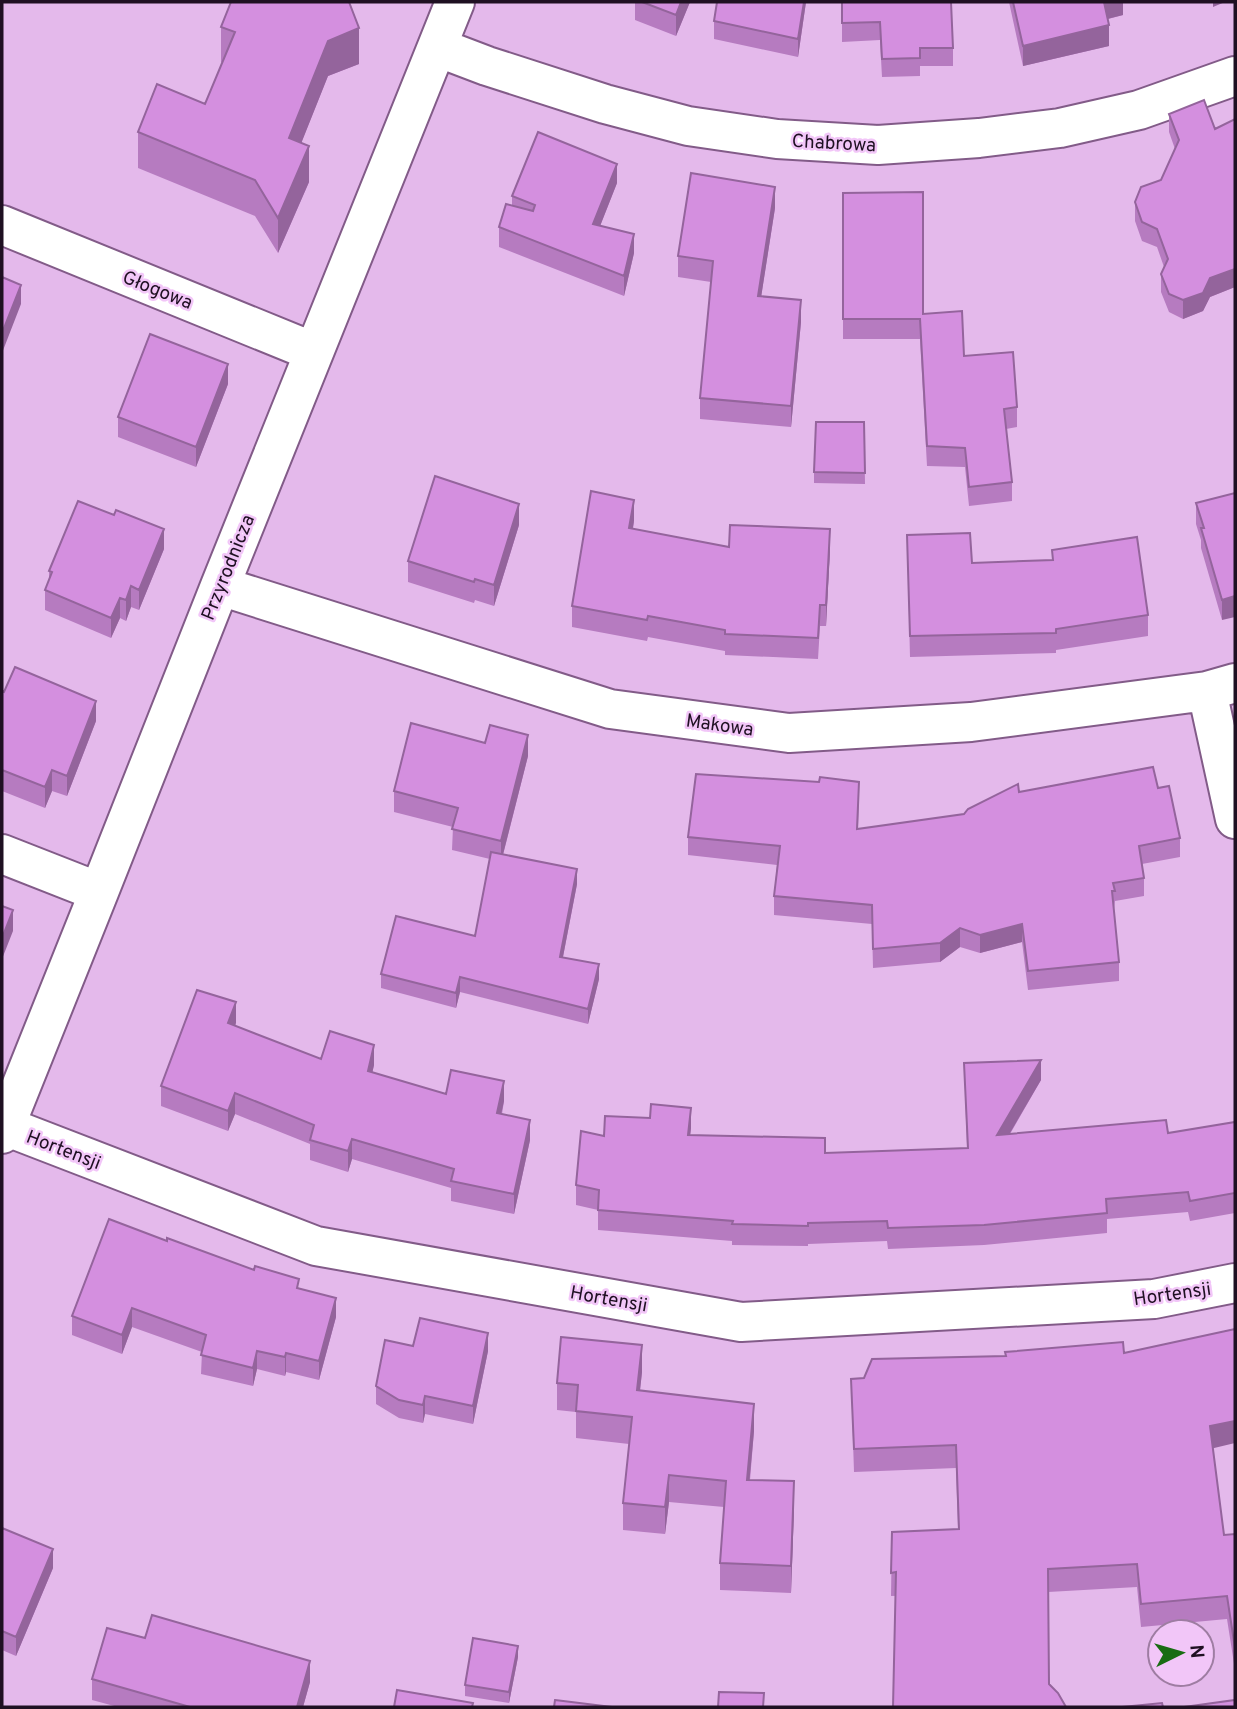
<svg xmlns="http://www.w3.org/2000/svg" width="1237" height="1709" font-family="Overpass,sans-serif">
	<rect width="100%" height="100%" fill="#e4b9eb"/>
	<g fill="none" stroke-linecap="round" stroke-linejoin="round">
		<g stroke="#825b88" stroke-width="42">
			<path id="street" d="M437,47L487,66L605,104L688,126L777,139L878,145L979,138L1060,128L1139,110L1235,76
				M2,225L314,352
				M220,586L610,709L789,733L971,722L1207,691L1235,683
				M1207,691L1235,819
				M2,854L99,892
				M5,1126L316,1246L741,1322L1154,1299L1235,1283
				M2,1134L99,892L220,586L455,2"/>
		</g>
		<use href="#street" stroke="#fff" stroke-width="38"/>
	</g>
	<path fill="#b67bc0" d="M635,2H690L676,36L635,20Z
		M717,2H806L798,57L714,39V21Z
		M842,2L953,48V66H920V76L882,77L880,40L842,42Z
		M1009,2H1123V15L1108,19L1109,46L1023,66Z
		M221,27L359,64L328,76L301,143L309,182L278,253L255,216L138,168V132L205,104L222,62H221Z
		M1169,114L1215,129L1235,119V287L1210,297L1203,311L1183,319L1169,312L1161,292V274L1164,267L1157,247L1142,241L1135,221V202L1161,180L1175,149L1169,132Z
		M617,183L600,226L634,253L624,296L499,247V227L512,206V196Z
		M843,193L923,314L964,356L1017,407V427L1006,429L1012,482V501L969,506L965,467L927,466L920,339H843Z
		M775,208L761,297L801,322L791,427L700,419V398L711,282L678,277V256Z
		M228,384L196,467L118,437V417Z
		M864,422L865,484L814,483V472Z
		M1235,493L1222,620L1201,548V540L1196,524V503Z
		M634,521L633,529L729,547L830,550L826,626H820L818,659L725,655V651L648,637L647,641L572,627V606Z
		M519,525L494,606L475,600L474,603L408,582V561Z
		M907,535L972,563L1052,560V550L1148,615V636L1056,650V653L910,657Z
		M164,549L139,610L131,607L126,621L120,618L111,638L45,610V590L49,580V571Z
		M2,691L96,721L67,796L52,791L45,808L2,791Z
		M528,756L503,855L577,884L563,957L599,979L588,1024L460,992L456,1008L381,988V974L475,936L490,859L452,850L453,827L394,812V791Z
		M819,782L859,800L858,829L964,814L1019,792L1158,788L1180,838V857L1142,864L1144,878V896L1115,901L1114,909L1119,962V981L1028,990L1022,942L980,953L960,947L940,962L873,968L872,924L774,915V896L777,865L688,855V837Z
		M236,1023L235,1026L321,1059L374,1065L372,1073L446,1094L504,1101L502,1114L530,1140L514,1214L451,1201V1188L352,1159L348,1172L310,1160V1144L235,1114L228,1131L161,1106V1086Z
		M964,1063L1041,1080L1010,1134L1168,1133L1235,1122V1213L1190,1221L1188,1212L1107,1219V1233L984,1245L888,1249L887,1241L808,1244V1246L732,1245V1241L598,1230V1210L576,1205V1185L604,1136L691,1128L690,1135L825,1153L967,1148Z
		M167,1241L299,1288L336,1317L319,1380L286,1372L285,1376L257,1369L253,1386L201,1374L202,1352L132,1327L122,1354L72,1335V1316Z
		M413,1346L488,1351L473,1424L425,1414L423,1423L399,1418L376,1404V1386Z
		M1124,1353L1213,1448L1224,1535L1235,1534V1670L1227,1619L1141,1627L1137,1587L1048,1592L891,1596L892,1532L958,1529L956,1468L854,1472L851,1379Z
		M642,1372L640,1390L754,1431L750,1480L794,1508L791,1593L720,1590V1563L724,1507L669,1502L665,1534L623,1530V1503L629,1444L576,1438V1412L557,1410V1383Z
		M2,1528L53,1568L16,1656L2,1650Z
		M145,1638L310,1682L303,1707H118L92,1700V1679Z
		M518,1657L509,1703L465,1696V1685Z"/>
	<path fill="#94649c" d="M681,2H690L676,36V15Z
		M804,2H806L798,57V39Z
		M1103,2H1123V15L1103,20Z
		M1213,2H1225L1213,7Z
		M1109,25V46L1023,66V46Z
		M359,28V64L328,76L289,174V138L328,41Z
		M309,146V182L278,253V218Z
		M617,164V183L593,244V224Z
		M775,187V208L758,317V296Z
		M634,234V253L624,296V276Z
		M1235,269V287L1210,297L1203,311L1183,319V300L1210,278Z
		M21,285V304L2,353V333Z
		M801,300V322L791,427V406Z
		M228,364V384L196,467V447Z
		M634,500V521L629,549V528Z
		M519,504V525L494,606V585Z
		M164,529V549L139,610V590Z
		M830,529V550L826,626V605Z
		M131,586V607L126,621V600Z
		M1235,596V617L1222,620V600Z
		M120,598V618L111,638V618Z
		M96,701V721L67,796V776Z
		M528,735V756L501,862V841Z
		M52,770V791L45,808V787Z
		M577,869V884L560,972V957Z
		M13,910V931L2,959V938Z
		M1022,924V942L980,953V935Z
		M960,928V947L940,962V943Z
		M599,964V979L588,1024V1009Z
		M460,977V992L456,1008V993Z
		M236,1002V1023L228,1043V1023Z
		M374,1045V1065L368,1092V1071Z
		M1041,1060V1080L997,1155V1135Z
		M504,1081V1101L497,1133V1113Z
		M235,1093V1114L228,1131V1111Z
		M691,1108V1128L688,1155V1135Z
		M530,1120V1140L514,1214V1194Z
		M352,1139V1159L348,1172V1151Z
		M336,1298V1317L319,1380V1361Z
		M132,1308V1327L122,1354V1335Z
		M488,1333V1351L473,1424V1406Z
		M642,1345V1372L637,1417V1390Z
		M257,1351V1369L253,1386V1368Z
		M286,1353V1372L285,1376V1357Z
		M425,1396V1414L423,1423V1405Z
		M754,1404V1431L747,1507V1480Z
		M1235,1421V1443L1210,1449V1426Z
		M669,1475V1502L665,1534V1507Z
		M794,1481V1508L791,1593V1566Z
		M53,1549V1568L16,1656V1637Z
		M518,1646V1657L509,1703V1692Z
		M310,1661V1682L303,1707H297Z"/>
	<path fill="#d48fdf" stroke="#94649c" stroke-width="2" d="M231,2H349L359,28L328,41L289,138L309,146L278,218L255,180L138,132L157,84L205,104L235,32L221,27Z
		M642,2H681L676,15Z
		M717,2H804L798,39L714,21Z
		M842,2H951L953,48H920V58L882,59L880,22L842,23Z
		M1013,2H1104L1109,25L1023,46Z
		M1204,100L1215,129L1235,119V269L1210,278L1203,293L1183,300L1169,294L1161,274L1168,259L1157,229L1142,222L1135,202L1141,187L1161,180L1179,140L1169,114Z
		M538,132L617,164L593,224L634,234L624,276L499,227L506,204L533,211L535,205L512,196Z
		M691,173L775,187L758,296L801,300L791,406L700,398L713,261L678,256Z
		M923,192V314L962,311L964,356L1013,352L1017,407L1004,409L1012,482L969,487L965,448L927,446L920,319H843V193Z
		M2,277L21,285L2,333Z
		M150,334L228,364L196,447L118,417Z
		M816,422H864L865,473L814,472Z
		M435,476L519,504L494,585L475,579L474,582L408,561Z
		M591,491L634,500L629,528L729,547L730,525L830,529L826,605H820L818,638L725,634V630L648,616L647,620L572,606Z
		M1235,493V596L1222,600L1201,528H1204L1196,503Z
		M78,501L114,515L116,510L164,529L139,590L131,586L126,600L120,598L111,618L45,590L52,572L49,571Z
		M970,533L972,563L1053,560L1052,550L1137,537L1148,615L1056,629V633L910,636L907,535Z
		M15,667L96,701L67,776L52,770L45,787L2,770V691L4,692Z
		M411,723L485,743L490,725L528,735L501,841L452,829L458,808L394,791Z
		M1153,767L1158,788L1169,786L1180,838L1139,846L1144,878L1113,883L1115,891H1112L1119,962L1028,971L1022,924L980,935L960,928L940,943L873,949L872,905L774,896L780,846L688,837L696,774L819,782L820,777L859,782L857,829L964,814L968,809L1018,784L1019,792Z
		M491,852L577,869L560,957L599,964L588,1009L460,977L456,993L381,974L396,916L475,936Z
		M2,906L13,910L2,938Z
		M197,990L236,1002L228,1023L321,1059L330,1031L374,1045L368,1071L446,1094L451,1070L504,1081L497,1113L530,1120L514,1194L451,1181L454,1169L352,1139L348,1151L310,1140L314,1125L235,1093L228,1111L161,1086Z
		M1041,1060L997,1135L1166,1120L1168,1133L1235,1122V1193L1190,1201L1188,1192L1106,1199L1107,1213L984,1225L888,1228L887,1221L808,1223V1226L732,1224L733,1221L598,1210L599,1190L576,1185L581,1131L604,1136L605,1116L650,1118L651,1104L691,1108L688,1135L825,1138V1153L968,1148L964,1063Z
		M109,1219L167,1241V1238L254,1270L255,1266L299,1279L297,1288L336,1298L319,1361L286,1353L285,1357L257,1351L253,1368L201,1355L206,1335L132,1308L122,1335L72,1316Z
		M420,1318L488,1333L473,1406L425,1396L423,1405L399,1400L376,1386L385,1340L413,1346Z
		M1235,1329V1421L1210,1426L1224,1535L1235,1534V1648L1227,1596L1141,1604L1137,1564L1048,1569L1049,1684L1058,1693L1066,1707H893L896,1572L891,1573L892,1532L959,1529L956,1445L854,1449L851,1379L864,1378L872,1359L1006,1356L1005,1352L1123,1342L1124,1353Z
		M561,1337L642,1345L637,1390L754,1404L747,1480L794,1481L791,1566L720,1563L726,1481L669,1475L665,1507L623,1503L632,1417L576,1411L578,1385L557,1383Z
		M2,1528L53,1549L16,1637L2,1631Z
		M152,1615L310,1661L297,1707H190L92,1679L107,1628L145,1638Z
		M473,1638L518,1646L509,1692L465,1685Z
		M397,1690L473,1703L472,1707H394Z
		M719,1692L764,1693L763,1707H718Z
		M555,1700L612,1707H554Z
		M1235,1700V1707H1184Z
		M1162,1703L1163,1707H1122Z"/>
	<g text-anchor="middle" stroke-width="5" stroke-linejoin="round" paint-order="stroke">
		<g font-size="19" fill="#1f1022" stroke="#f2c6f8">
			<text transform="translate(834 142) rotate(3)" y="7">Chabrowa</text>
			<text transform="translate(158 289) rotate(22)" y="7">Głogowa</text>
			<text transform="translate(227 567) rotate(-68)" y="7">Przyrodnicza</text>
			<text transform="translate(720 724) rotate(8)" y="7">Makowa</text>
			<text transform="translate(64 1149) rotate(21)" y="7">Hortensji</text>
			<text transform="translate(1172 1293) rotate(-8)" y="7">Hortensji</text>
			<text transform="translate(609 1298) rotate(10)" y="7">Hortensji</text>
		</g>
	</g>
	<rect width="1237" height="1709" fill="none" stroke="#1f1022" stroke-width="7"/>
	<g transform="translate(1181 1653) rotate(85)"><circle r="33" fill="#f2c6f8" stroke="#9e7da2" stroke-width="2"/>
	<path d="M0-5L12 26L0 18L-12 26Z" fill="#196c13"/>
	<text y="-10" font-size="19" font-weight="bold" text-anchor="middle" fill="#1f1022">N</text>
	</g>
</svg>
